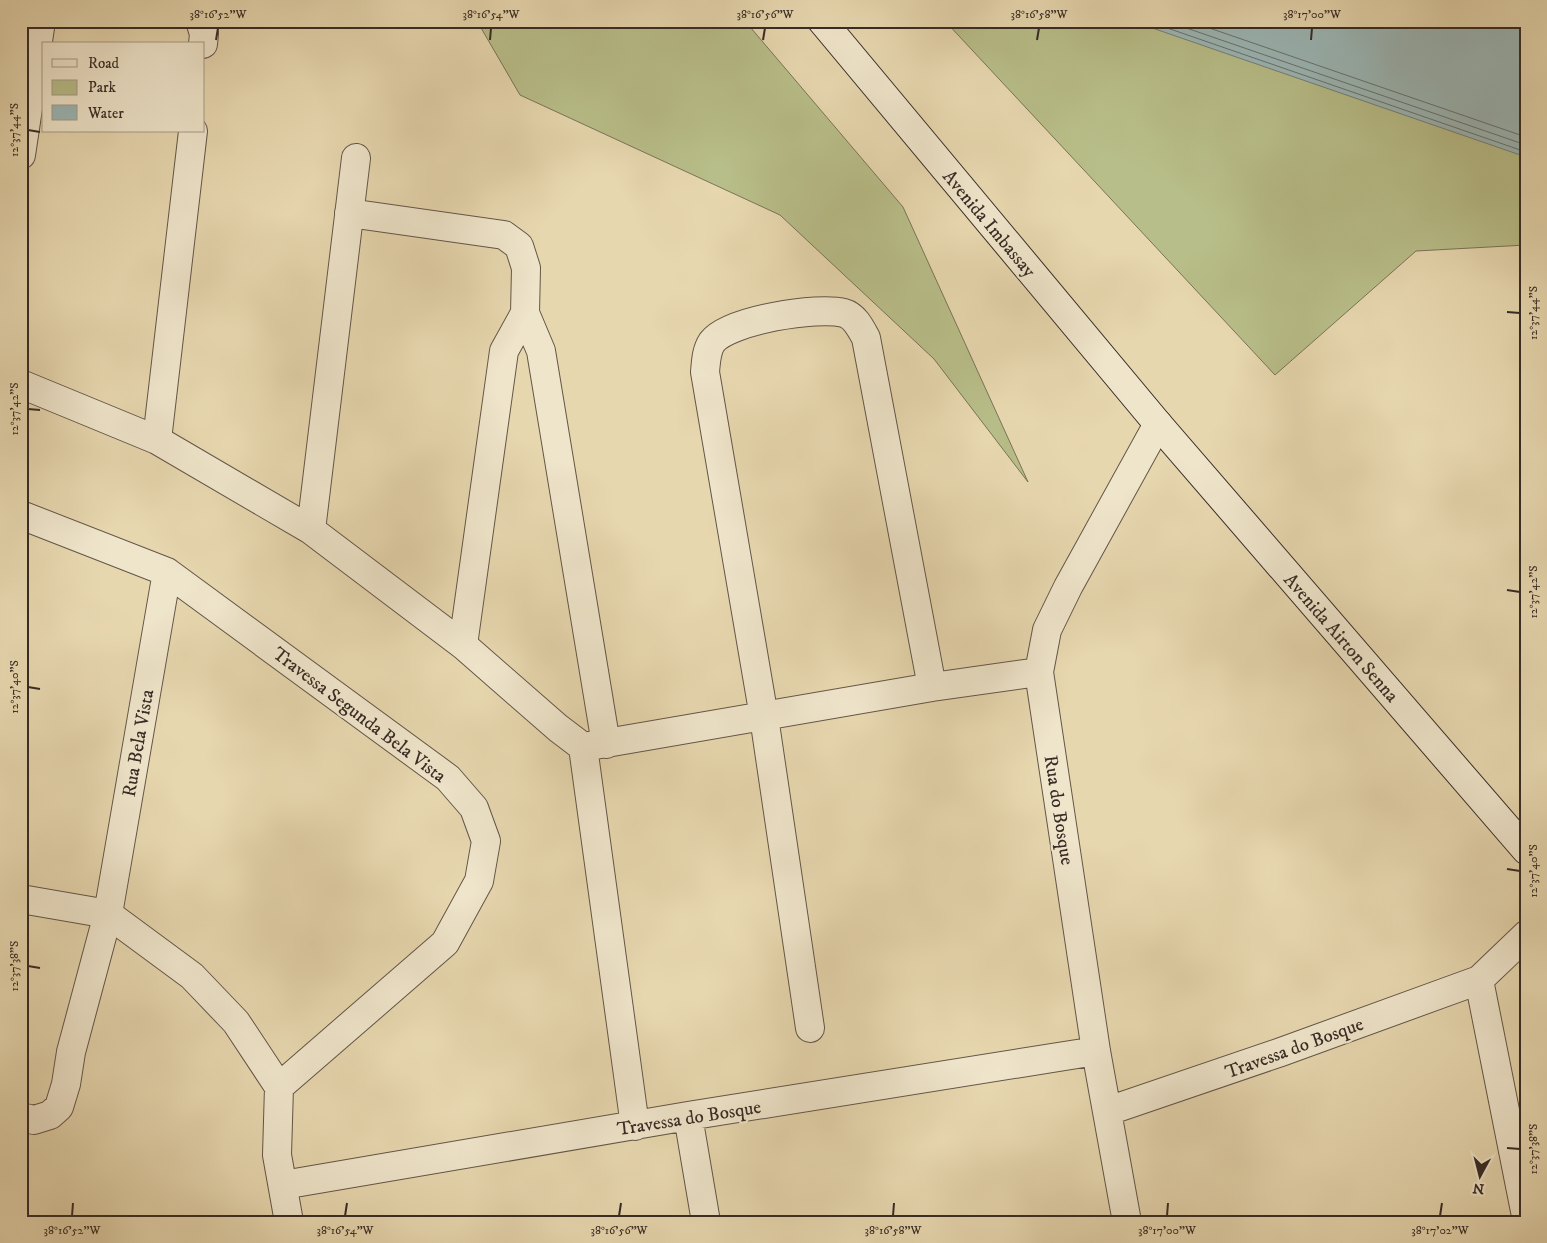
<svg xmlns="http://www.w3.org/2000/svg" width="1547" height="1243" font-family="'IM FELL DW Pica',serif">
	<rect width="100%" height="100%" fill="#e7d7af"/>
	<filter id="stains"><feTurbulence type="fractalNoise" baseFrequency=".004" numOctaves="4"/><feColorMatrix values="0 0 0 0 .2 0 0 0 0 .09 0 0 0 0 .02 0 0 0 .5 -.17"/></filter>
	<radialGradient id="worn" r=".72"><stop offset=".6" stop-color="#630" stop-opacity="0"/><stop offset="1" stop-color="#630" stop-opacity=".3"/></radialGradient>
	<path fill="#b8be89" stroke="#787457" d="M477,21H745L903,207L1028,482L934,359L780,215L520,95Z
		M945,21H1526V245L1416,251L1275,375Z"/>
	<path fill="#9bb7b6" stroke="#737f7c" d="M1132,21H1526V157Z"/>
	<g fill="none" stroke-linecap="round" stroke-linejoin="round">
		<path stroke="#69716e" stroke-width="1" d="M1147,21L1526,152
			M1166,21L1526,145
			M1189,21L1526,137"/>
		<g stroke="#635648" stroke-width="30">
			<path id="street" d="M200,21L204,34L203,44
				M21,155L41,21
				M349,213L504,235L519,246L526,268L525,313L541,351L606,744
				M21,384L157,440L311,530L463,645L558,728L583,747L635,1126
				M157,440L193,131
				M21,515L167,572L448,778L474,808L486,841L479,881L445,943L279,1087
				M311,530L356,158
				M463,645L504,351L525,313
				M589,746L932,687L1039,672
				M21,899L108,914L192,976L236,1022L279,1087
				M1479,980L1526,1216
				M810,1028L764,717L705,372C706,362 706,351 712,342C729,320 818,306 844,313C855,316 861,329 866,338L932,687
				M279,1087L277,1155L289,1222
				M1108,1111L1281,1052L1479,980L1526,935
				M688,1116L706,1222
				M21,1117L34,1120L50,1115L59,1107L66,1084L71,1052L108,914L167,572
				M283,1185L688,1116L1096,1051
				M1127,1222L1096,1051L1039,672L1047,630L1068,587L1158,424"/>
		</g>
		<g stroke="#372b25" stroke-width="30">
			<path id="secondary" d="M822,21L1158,424L1526,850"/>
		</g>
		<use href="#street" stroke="#efe5cb" stroke-width="28"/>
		<use href="#secondary" stroke="#efe5cb" stroke-width="28"/>
	</g>
	<path fill="none" stroke="#372b25" stroke-width="2" d="M216,40L218,28M490,40L491,28M763,40L765,28M1037,40L1039,28M1311,40L1312,28M28,130L40,132M1507,312L1520,313M28,409L40,410M1507,590L1520,592M28,687L40,689M1507,869L1520,871M28,966L40,968M1507,1148L1520,1149M72,1216L73,1203M345,1216L347,1203M619,1216L621,1203M893,1216L894,1203M1167,1216L1168,1203M1440,1216L1442,1203"/>
	<g text-anchor="middle" stroke-width="4.5" stroke-linejoin="round" paint-order="stroke">
		<g font-size="19" fill="#372b25" stroke="#efe5cb">
			<text transform="translate(990 223) rotate(50)" y="7">Avenida Imbassay</text>
			<text transform="translate(1342 637) rotate(49)" y="7">Avenida Airton Senna</text>
			<text transform="translate(360 714) rotate(37)" y="7">Travessa Segunda Bela Vista</text>
			<text transform="translate(137 743) rotate(-80)" y="7">Rua Bela Vista</text>
			<text transform="translate(1060 810) rotate(81)" y="7">Rua do Bosque</text>
			<text transform="translate(1294 1047) rotate(-20)" y="7">Travessa do Bosque</text>
			<text transform="translate(689 1117) rotate(-9)" y="7">Travessa do Bosque</text>
		</g>
	</g>
	<rect width="1547" height="1243" fill="none" stroke="#e7d7af" stroke-width="55"/>
	<rect x="42" y="42" width="162" height="90" fill="#efe5cb" stroke="#a59b89"/>
	<rect x="52" y="59" width="25" height="8" fill="#efe5cb" stroke="#a59b89"/>
	<text x="88" y="68" font-size="15" fill="#372b25">Road</text>
	<rect x="52" y="80" width="25" height="15" fill="#b8be89" stroke="#a59b89"/>
	<text x="88" y="92" font-size="15" fill="#372b25">Park</text>
	<rect x="52" y="105" width="25" height="15" fill="#9bb7b6" stroke="#a59b89"/>
	<text x="88" y="118" font-size="15" fill="#372b25">Water</text>
	<g transform="translate(1480 1176) rotate(187)" stroke="#efe5cb" stroke-width="4" paint-order="stroke">
	<path d="M0-4L9 19L0 12L-9 19Z" fill="#372b25"/>
	<text y="-8" font-size="14" font-weight="bold" text-anchor="middle" fill="#372b25">N</text>
	</g>
	<rect x="28" y="28" width="1492" height="1188" fill="none" stroke="#372b25" stroke-width="2"/>
	<g font-size="12" text-anchor="middle" fill="#372b25">
		<text x="218" y="18">38°16'52"W</text>
		<text x="491" y="18">38°16'54"W</text>
		<text x="765" y="18">38°16'56"W</text>
		<text x="1039" y="18">38°16'58"W</text>
		<text x="1312" y="18">38°17'00"W</text>
		<text transform="translate(14 130) rotate(-90)" y="4">12°37'44"S</text>
		<text transform="translate(1533 313) rotate(-90)" y="4">12°37'44"S</text>
		<text transform="translate(14 409) rotate(-90)" y="4">12°37'42"S</text>
		<text transform="translate(1533 592) rotate(-90)" y="4">12°37'42"S</text>
		<text transform="translate(14 687) rotate(-90)" y="4">12°37'40"S</text>
		<text transform="translate(1533 871) rotate(-90)" y="4">12°37'40"S</text>
		<text transform="translate(14 966) rotate(-90)" y="4">12°37'38"S</text>
		<text transform="translate(1533 1149) rotate(-90)" y="4">12°37'38"S</text>
		<text x="72" y="1234">38°16'52"W</text>
		<text x="345" y="1234">38°16'54"W</text>
		<text x="619" y="1234">38°16'56"W</text>
		<text x="893" y="1234">38°16'58"W</text>
		<text x="1167" y="1234">38°17'00"W</text>
		<text x="1440" y="1234">38°17'02"W</text>
	</g>
	<rect width="100%" height="100%" filter="url(#stains)"/>
	<rect width="100%" height="100%" fill="url(#worn)"/>
</svg>
